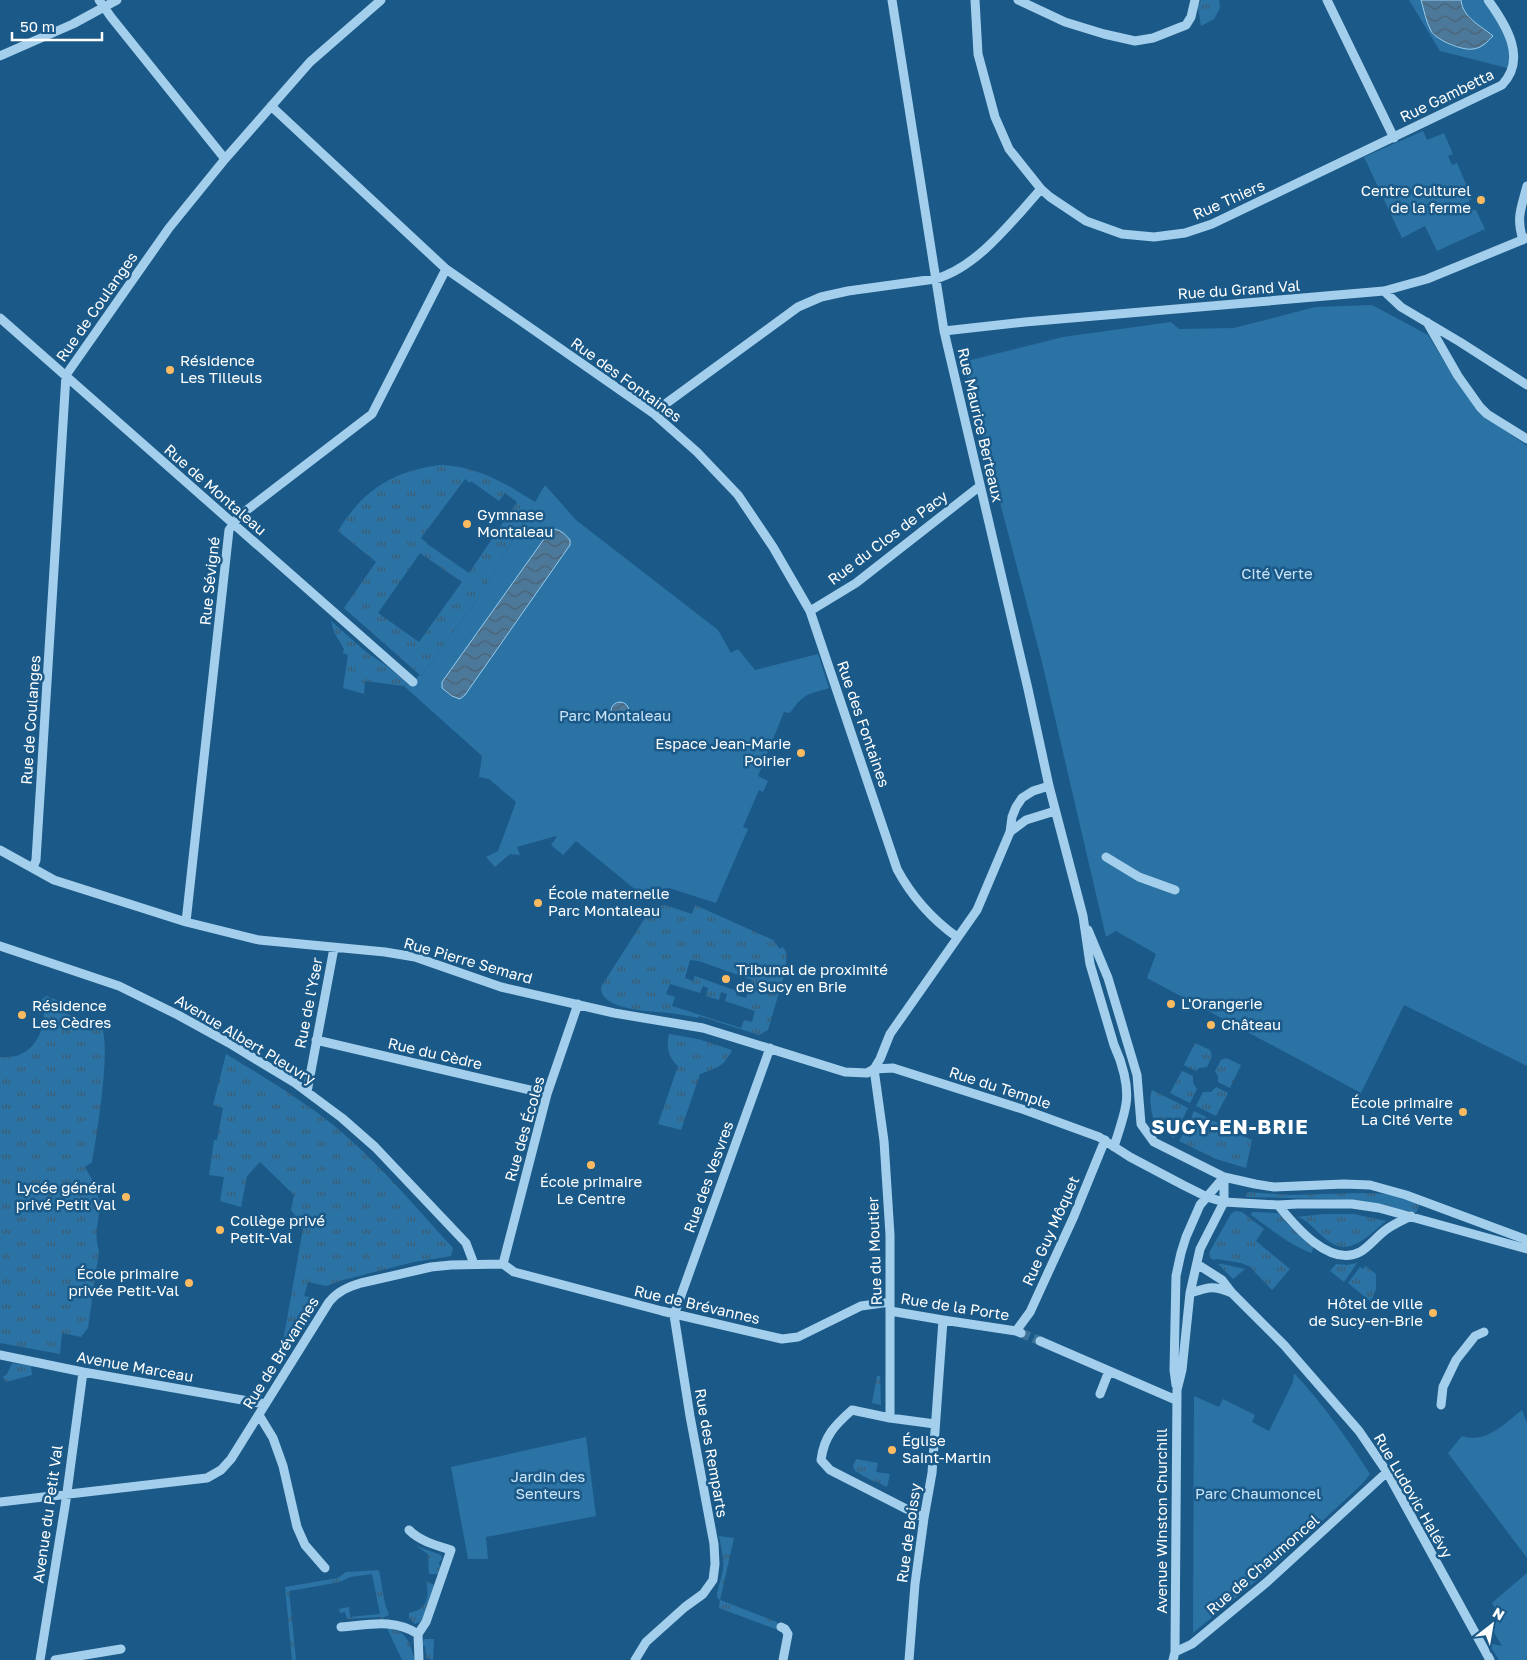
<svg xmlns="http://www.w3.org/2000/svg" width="1527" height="1660" font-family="'Golos Text',sans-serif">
	<defs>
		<pattern id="grass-tufts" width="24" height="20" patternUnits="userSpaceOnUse" patternTransform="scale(1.25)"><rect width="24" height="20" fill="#2b73a5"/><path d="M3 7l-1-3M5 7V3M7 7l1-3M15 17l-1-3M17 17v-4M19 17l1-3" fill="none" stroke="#3f5c70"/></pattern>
		<pattern id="water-waves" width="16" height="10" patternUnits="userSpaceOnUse" patternTransform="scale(1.25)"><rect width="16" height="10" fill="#4c799a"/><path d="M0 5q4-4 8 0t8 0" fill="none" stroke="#4c6273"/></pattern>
	</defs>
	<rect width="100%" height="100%" fill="#1b5a88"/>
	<path fill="url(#grass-tufts)" fill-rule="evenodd" d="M1201,0H1219L1220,8L1214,19L1201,26L1198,7Z
		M440,465C477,466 505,483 535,502L482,593L421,676L344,608L376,562L338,531C363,490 393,471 440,465ZM465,479L470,483L471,481L499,501L505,493L517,502L469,573L427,544V543L421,538ZM420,553L462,582L419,642L378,613Z
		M331,621L366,652L388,667L408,684L404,686L365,681L364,694L343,688L348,655L343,653L344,649L334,632Z
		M665,905L692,914L695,905L773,940L780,949L783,947L787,954L785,972L768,1030L759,1035L699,1016L698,1018C689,1016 680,1014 670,1013C654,1011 600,1011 601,987L647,915L655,907ZM690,960L699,961L752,980L746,998L736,995L737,991L695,976L693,981L685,978ZM670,984L700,993L703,986L708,988L706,996L719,1000L721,992L727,994L725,1001L755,1011L752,1022L744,1020L741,1028L672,1006L675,997L666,994Z
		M47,996L61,1002L58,1011L90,1022V1025L100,1024C113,1040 96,1139 92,1162L85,1167C91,1178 99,1191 99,1204C100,1222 93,1233 99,1251L88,1328L81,1337L62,1333L60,1354L0,1343V1057C5,1057 11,1057 16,1056C40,1049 48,1020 42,999Z
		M669,1034L698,1039L732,1050C724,1067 716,1068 700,1074L681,1130L658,1124L678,1066C668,1057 666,1047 669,1034Z
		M1195,1043L1210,1050L1212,1056L1207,1067L1199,1068L1196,1071L1184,1065Z
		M226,1054C267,1079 309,1104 345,1135C384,1169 418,1210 453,1248L451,1256L414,1262L343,1280L326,1286L308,1282L304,1296L318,1299L280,1358L304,1223L299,1221L291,1210L294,1195L260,1162L247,1176L241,1207L220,1201L224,1177L209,1175L214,1140H217L223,1108L213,1105Z
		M1226,1058L1241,1065L1230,1088L1218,1082V1076L1215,1071L1221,1060Z
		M1182,1071L1193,1076V1083L1197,1089L1190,1103L1170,1093Z
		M1216,1087L1228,1093L1216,1116L1196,1106L1203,1092H1211Z
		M1152,1090L1188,1108L1181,1122H1179L1176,1128L1178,1129L1174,1138C1160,1130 1152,1123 1151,1106C1150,1100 1150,1096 1152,1090Z
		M1194,1111L1252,1140L1246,1168L1216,1159L1179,1141L1184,1132L1187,1134L1190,1128L1187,1126Z
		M1247,1192L1291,1195L1363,1193L1390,1194L1420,1203L1416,1213L1367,1202L1334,1199L1246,1197Z
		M1235,1211L1242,1212L1264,1229L1256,1241L1290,1269L1272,1290L1249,1266L1241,1263L1217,1259L1214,1260L1209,1257L1210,1251L1231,1214Z
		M1252,1212L1277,1213L1284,1217L1285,1222L1313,1247L1312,1253C1290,1246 1270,1228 1251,1215Z
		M1324,1214H1354L1386,1221C1372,1232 1353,1255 1333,1244C1326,1240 1320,1234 1315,1229C1308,1223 1304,1218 1296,1217Z
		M1357,1263L1344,1282L1330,1271L1336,1264L1347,1265Z
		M1218,1264H1222L1245,1269L1233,1279Z
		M1366,1266L1376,1274V1289L1371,1302L1348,1283L1360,1267L1363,1269Z
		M12,1363L31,1366L32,1375L6,1382L3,1377L7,1374Z
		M877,1376H880L881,1405L872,1403Z
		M856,1459L878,1463L876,1472L890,1474L887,1487L875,1481L874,1482L855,1471L853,1466Z
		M719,1536L734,1538L720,1600L777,1622L778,1630L719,1608L720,1600L717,1597C717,1587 722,1579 723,1569C724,1558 721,1547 719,1536Z
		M416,1546L441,1555L442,1559L439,1562L440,1568L438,1574H429L428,1554Z
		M379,1570L385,1604L389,1615L384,1617L381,1620L380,1617L347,1619L345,1612L340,1613L339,1609L349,1607L350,1617L380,1614L372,1574L350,1577L340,1582L289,1591L296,1660H292L285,1587L338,1578L346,1572Z
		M426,1581L434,1585L422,1621L415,1624L409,1618V1613C427,1610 430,1597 426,1581Z
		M386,1626C408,1633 408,1639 415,1660H402Z
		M424,1639H434L433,1660L426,1658L425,1646H422Z"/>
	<path fill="#2b73a5" d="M1409,0H1482L1510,37L1516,61L1507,68L1440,51Z
		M1423,131L1427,140L1444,133L1453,154L1448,156L1452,165L1457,163L1472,198L1468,202L1471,210H1476L1485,229L1437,251L1425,226L1402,238L1364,157Z
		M1372,305L1428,335L1445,363L1482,414L1527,446V1066L1404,1005L1361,1093L1147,978L1156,954L1116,931L1106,937L1042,662L963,362L1063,337L1171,322L1179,329L1234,328L1315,307Z
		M545,485L576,520L718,630L731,653L738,649L755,670L818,654L829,688C807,695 804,693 790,713L784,712L758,776L768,781L763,792L759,790L743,827L748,829L716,903L669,888L657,889L642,895L576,841L563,855L551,845L556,838V836L517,847L520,855L510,854L495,867L486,857L498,851L516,802L489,779L479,777L482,756L404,686L413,682L419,675L421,676L482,593Z
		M1294,1373C1323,1404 1347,1438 1370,1474L1362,1484L1274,1566L1193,1633L1194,1396L1219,1407L1223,1399L1255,1415L1252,1422L1269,1431L1293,1382Z
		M1522,1410L1527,1423V1558L1448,1453L1462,1436C1486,1444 1504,1424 1522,1410Z
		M586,1437L596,1516L486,1537L488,1559H468L451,1467Z
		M1527,1573V1660H1499L1488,1643L1502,1646L1489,1624L1499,1615L1492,1603Z"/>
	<path fill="url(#water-waves)" stroke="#97ccee" d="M1421,0H1461C1463,18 1480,25 1493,36C1487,42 1482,48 1473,49C1463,51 1436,40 1431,31C1426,22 1424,10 1421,0Z
		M554,529C561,530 566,535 570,540V545L465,695L460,699L452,696L442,688V682L549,532Z
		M611 711a9 9 0 1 1 18 0a9 9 0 1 1-18 0Z"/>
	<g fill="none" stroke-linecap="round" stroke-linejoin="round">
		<path stroke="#3d739a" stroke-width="9" stroke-dasharray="9 4.5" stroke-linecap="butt" d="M1021,1333L1040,1341"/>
		<path stroke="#a4cfec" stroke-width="9" d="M99,0L111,17L225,159
			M892,0L944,331L1028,689L1049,786L1083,916L1090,964L1114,1045C1122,1062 1129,1086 1126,1104C1124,1118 1118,1133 1114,1147
			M975,0L978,54L995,117L1009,149L1041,189L1050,197L1086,221L1122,234L1154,237L1185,233L1212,224L1502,85C1527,59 1507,26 1488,0
			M1018,0L1065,22L1104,34L1135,41L1153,38L1186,25L1191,17L1195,0
			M1327,0L1394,138
			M0,56L73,24L117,0
			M271,106L446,269L653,413L697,452L738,495L773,547L810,611L897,869C912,897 932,919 957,937
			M1523,240C1516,217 1521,209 1527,186
			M1384,291L1401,307L1460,342L1527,385
			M0,318L413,682
			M1427,322L1458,376L1480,407L1487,414L1527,439
			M944,331L1025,322L1384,291L1427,279L1527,238
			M653,413L798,307L821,297L848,291L935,279C977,268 1013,220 1041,189
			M810,611L856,583L980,486
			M1010,832L1026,820L1055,811
			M0,850L54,880L186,922L259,940L385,952L415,957L501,987L614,1013L703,1028L845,1072L867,1073L874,1069L880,1059L890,1034L977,910L1010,832L1012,817L1016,807L1022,798L1033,791L1049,786
			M1106,857L1139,877L1175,890
			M33,868L36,860L66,375L169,228L225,159L310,62L381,0
			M186,922L229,530L239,516L372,414L446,269
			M1088,930L1108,978L1137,1075L1141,1124L1154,1142L1224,1177L1255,1184L1274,1187L1344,1184L1370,1185L1406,1195L1527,1240
			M0,946L119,986L178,1015L229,1043L295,1083L342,1118L375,1147L466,1243L474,1264
			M316,1040L547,1094
			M874,1069L893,1068L1025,1110L1099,1137L1130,1157L1183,1185L1207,1197L1224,1202L1278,1205L1298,1204H1352L1379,1208L1527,1249
			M874,1069L884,1141L890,1235V1418
			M307,1092L334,948
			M1278,1205C1295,1226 1330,1268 1360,1252C1370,1246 1377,1236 1387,1229C1394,1224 1403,1220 1411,1216
			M503,1264L547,1094L578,1004
			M1190,1293C1209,1287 1213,1285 1232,1293L1222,1280L1197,1264
			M1232,1293L1284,1345L1359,1431L1387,1472L1490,1660
			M890,1311L943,1320L1016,1331L1021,1333
			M1016,1331L1030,1312L1074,1216L1105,1140
			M1040,1341L1176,1400
			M0,1355L83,1372L265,1404
			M1176,1385L1174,1370L1176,1276L1181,1253L1186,1237L1200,1205L1224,1177
			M1100,1394L1109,1371
			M1441,1405L1443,1387L1456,1360L1475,1336L1484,1332
			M259,1415L273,1438L283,1466L297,1527L305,1545L325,1568
			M0,1502L207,1478L221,1470L231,1459L329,1302C338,1291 348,1287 361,1283L431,1267L451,1265L503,1264L514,1272L662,1311L782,1339L798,1337L861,1306L890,1302
			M924,1518L830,1470L821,1460C824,1436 835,1425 852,1410L890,1418L935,1424
			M409,1530C420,1541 435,1545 451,1550L426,1622L418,1634L419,1660
			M341,1627C369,1625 393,1618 418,1634
			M781,1627L785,1629L788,1634L783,1660
			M1175,1652L1192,1644L1267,1582L1387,1472
			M40,1660L66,1500L83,1372
			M55,1660L121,1649
			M635,1660L646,1642L685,1607L703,1594L713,1580L715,1564L714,1544L690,1416L674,1315L770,1048
			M909,1660L915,1584L924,1518L932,1473L943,1320
			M1173,1660L1175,1652L1177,1390L1182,1370L1190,1293L1200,1249L1224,1202V1177"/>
	</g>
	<g fill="#fdbb61" stroke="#1b5a88" stroke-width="2">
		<circle cx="1481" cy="200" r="5"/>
		<circle cx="170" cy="370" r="5"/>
		<circle cx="467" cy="524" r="5"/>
		<circle cx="801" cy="753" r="5"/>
		<circle cx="538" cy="903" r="5"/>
		<circle cx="726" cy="979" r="5"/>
		<circle cx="1171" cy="1004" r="5"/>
		<circle cx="22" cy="1015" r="5"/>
		<circle cx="1211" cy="1025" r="5"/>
		<circle cx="1463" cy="1112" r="5"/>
		<circle cx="591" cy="1165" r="5"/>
		<circle cx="126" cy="1197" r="5"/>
		<circle cx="220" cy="1230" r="5"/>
		<circle cx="189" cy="1283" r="5"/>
		<circle cx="1433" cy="1313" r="5"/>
		<circle cx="892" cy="1450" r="5"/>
	</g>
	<g text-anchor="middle" stroke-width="5" stroke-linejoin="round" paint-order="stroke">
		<g font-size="15" fill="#fff" stroke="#1b5a88">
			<text transform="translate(1447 96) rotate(-26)" y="5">Rue Gambetta</text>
			<text transform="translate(1229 200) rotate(-24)" y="5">Rue Thiers</text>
			<text transform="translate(1239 290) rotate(-4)" y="5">Rue du Grand Val</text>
			<text transform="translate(97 307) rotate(-55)" y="5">Rue de Coulanges</text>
			<text transform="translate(626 380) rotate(36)" y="5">Rue des Fontaines</text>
			<text transform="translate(980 425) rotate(77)" y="5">Rue Maurice Berteaux</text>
			<text transform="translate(215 490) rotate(41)" y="5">Rue de Montaleau</text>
			<text transform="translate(888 538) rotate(-37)" y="5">Rue du Clos de Pacy</text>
			<text transform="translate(210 581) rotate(-84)" y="5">Rue Sévigné</text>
			<text transform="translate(31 720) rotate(-86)" y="5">Rue de Coulanges</text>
			<text transform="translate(863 724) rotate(71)" y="5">Rue des Fontaines</text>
			<text transform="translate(468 961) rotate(16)" y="5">Rue Pierre Semard</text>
			<text transform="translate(309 1003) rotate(-79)" y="5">Rue de l'Yser</text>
			<text transform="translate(245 1040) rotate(31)" y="5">Avenue Albert Pleuvry</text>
			<text transform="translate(435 1054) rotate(13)" y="5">Rue du Cèdre</text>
			<text transform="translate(1000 1088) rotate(18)" y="5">Rue du Temple</text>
			<text transform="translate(525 1129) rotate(-74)" y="5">Rue des Écoles</text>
			<text transform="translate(709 1177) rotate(-70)" y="5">Rue des Vesvres</text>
			<text transform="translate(1051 1231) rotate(-66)" y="5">Rue Guy Môquet</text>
			<text transform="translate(875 1251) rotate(-92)" y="5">Rue du Moutier</text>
			<text transform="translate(697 1305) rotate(13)" y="5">Rue de Brévannes</text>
			<text transform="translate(955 1307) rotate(9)" y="5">Rue de la Porte</text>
			<text transform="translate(281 1353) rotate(-58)" y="5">Rue de Brévannes</text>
			<text transform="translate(135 1367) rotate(10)" y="5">Avenue Marceau</text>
			<text transform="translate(711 1453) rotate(80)" y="5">Rue des Remparts</text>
			<text transform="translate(1413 1496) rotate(60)" y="5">Rue Ludovic Halévy</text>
			<text transform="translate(48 1514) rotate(-82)" y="5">Avenue du Petit Val</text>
			<text transform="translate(1162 1521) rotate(-90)" y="5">Avenue Winston Churchill</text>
			<text transform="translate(909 1533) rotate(-82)" y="5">Rue de Boissy</text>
			<text transform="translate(1263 1565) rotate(-41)" y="5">Rue de Chaumoncel</text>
		</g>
		<g font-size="15" fill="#fff" stroke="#1b5a88" text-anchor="start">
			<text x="1471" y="196" text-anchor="end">Centre Culturel<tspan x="1471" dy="17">de la ferme</tspan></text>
			<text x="180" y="366">Résidence<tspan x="180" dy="17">Les Tilleuls</tspan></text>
			<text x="477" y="520">Gymnase<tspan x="477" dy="17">Montaleau</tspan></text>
			<text x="791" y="749" text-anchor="end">Espace Jean-Marie<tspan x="791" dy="17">Poirier</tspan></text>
			<text x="548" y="899">École maternelle<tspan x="548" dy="17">Parc Montaleau</tspan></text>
			<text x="736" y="975">Tribunal de proximité<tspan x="736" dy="17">de Sucy en Brie</tspan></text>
			<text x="1181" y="1009">L'Orangerie</text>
			<text x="32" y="1011">Résidence<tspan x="32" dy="17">Les Cèdres</tspan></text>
			<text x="1221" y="1030">Château</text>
			<text x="1453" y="1108" text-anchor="end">École primaire<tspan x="1453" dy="17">La Cité Verte</tspan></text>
			<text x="591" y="1187" text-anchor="middle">École primaire<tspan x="591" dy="17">Le Centre</tspan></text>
			<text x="116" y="1193" text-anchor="end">Lycée général<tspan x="116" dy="17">privé Petit Val</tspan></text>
			<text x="230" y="1226">Collège privé<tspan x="230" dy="17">Petit-Val</tspan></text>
			<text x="179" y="1279" text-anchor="end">École primaire<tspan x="179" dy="17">privée Petit-Val</tspan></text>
			<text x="1423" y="1309" text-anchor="end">Hôtel de ville<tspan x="1423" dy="17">de Sucy-en-Brie</tspan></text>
			<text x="902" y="1446">Église<tspan x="902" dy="17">Saint-Martin</tspan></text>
		</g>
		<g font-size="15" fill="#cae5f9" stroke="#1b5a88">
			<text x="1277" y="579">Cité Verte</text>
			<text x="615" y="721">Parc Montaleau</text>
			<text x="548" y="1482">Jardin des<tspan x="548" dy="17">Senteurs</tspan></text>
			<text x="1258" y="1499">Parc Chaumoncel</text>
		</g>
		<g font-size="20" font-weight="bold" letter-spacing="1" fill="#fff" stroke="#1b5a88">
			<text x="1230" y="1134">SUCY-EN-BRIE</text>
		</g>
	</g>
	<g transform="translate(1492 1625) rotate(31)" stroke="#1b5a88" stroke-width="4" paint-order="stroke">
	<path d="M0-4L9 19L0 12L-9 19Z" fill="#ffffff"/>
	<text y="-8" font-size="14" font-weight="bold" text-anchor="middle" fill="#ffffff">N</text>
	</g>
	<path d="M12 32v8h90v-8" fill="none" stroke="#ffffff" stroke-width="2.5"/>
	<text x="20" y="32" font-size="15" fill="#ffffff" stroke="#1b5a88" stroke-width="4" paint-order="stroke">50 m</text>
</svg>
